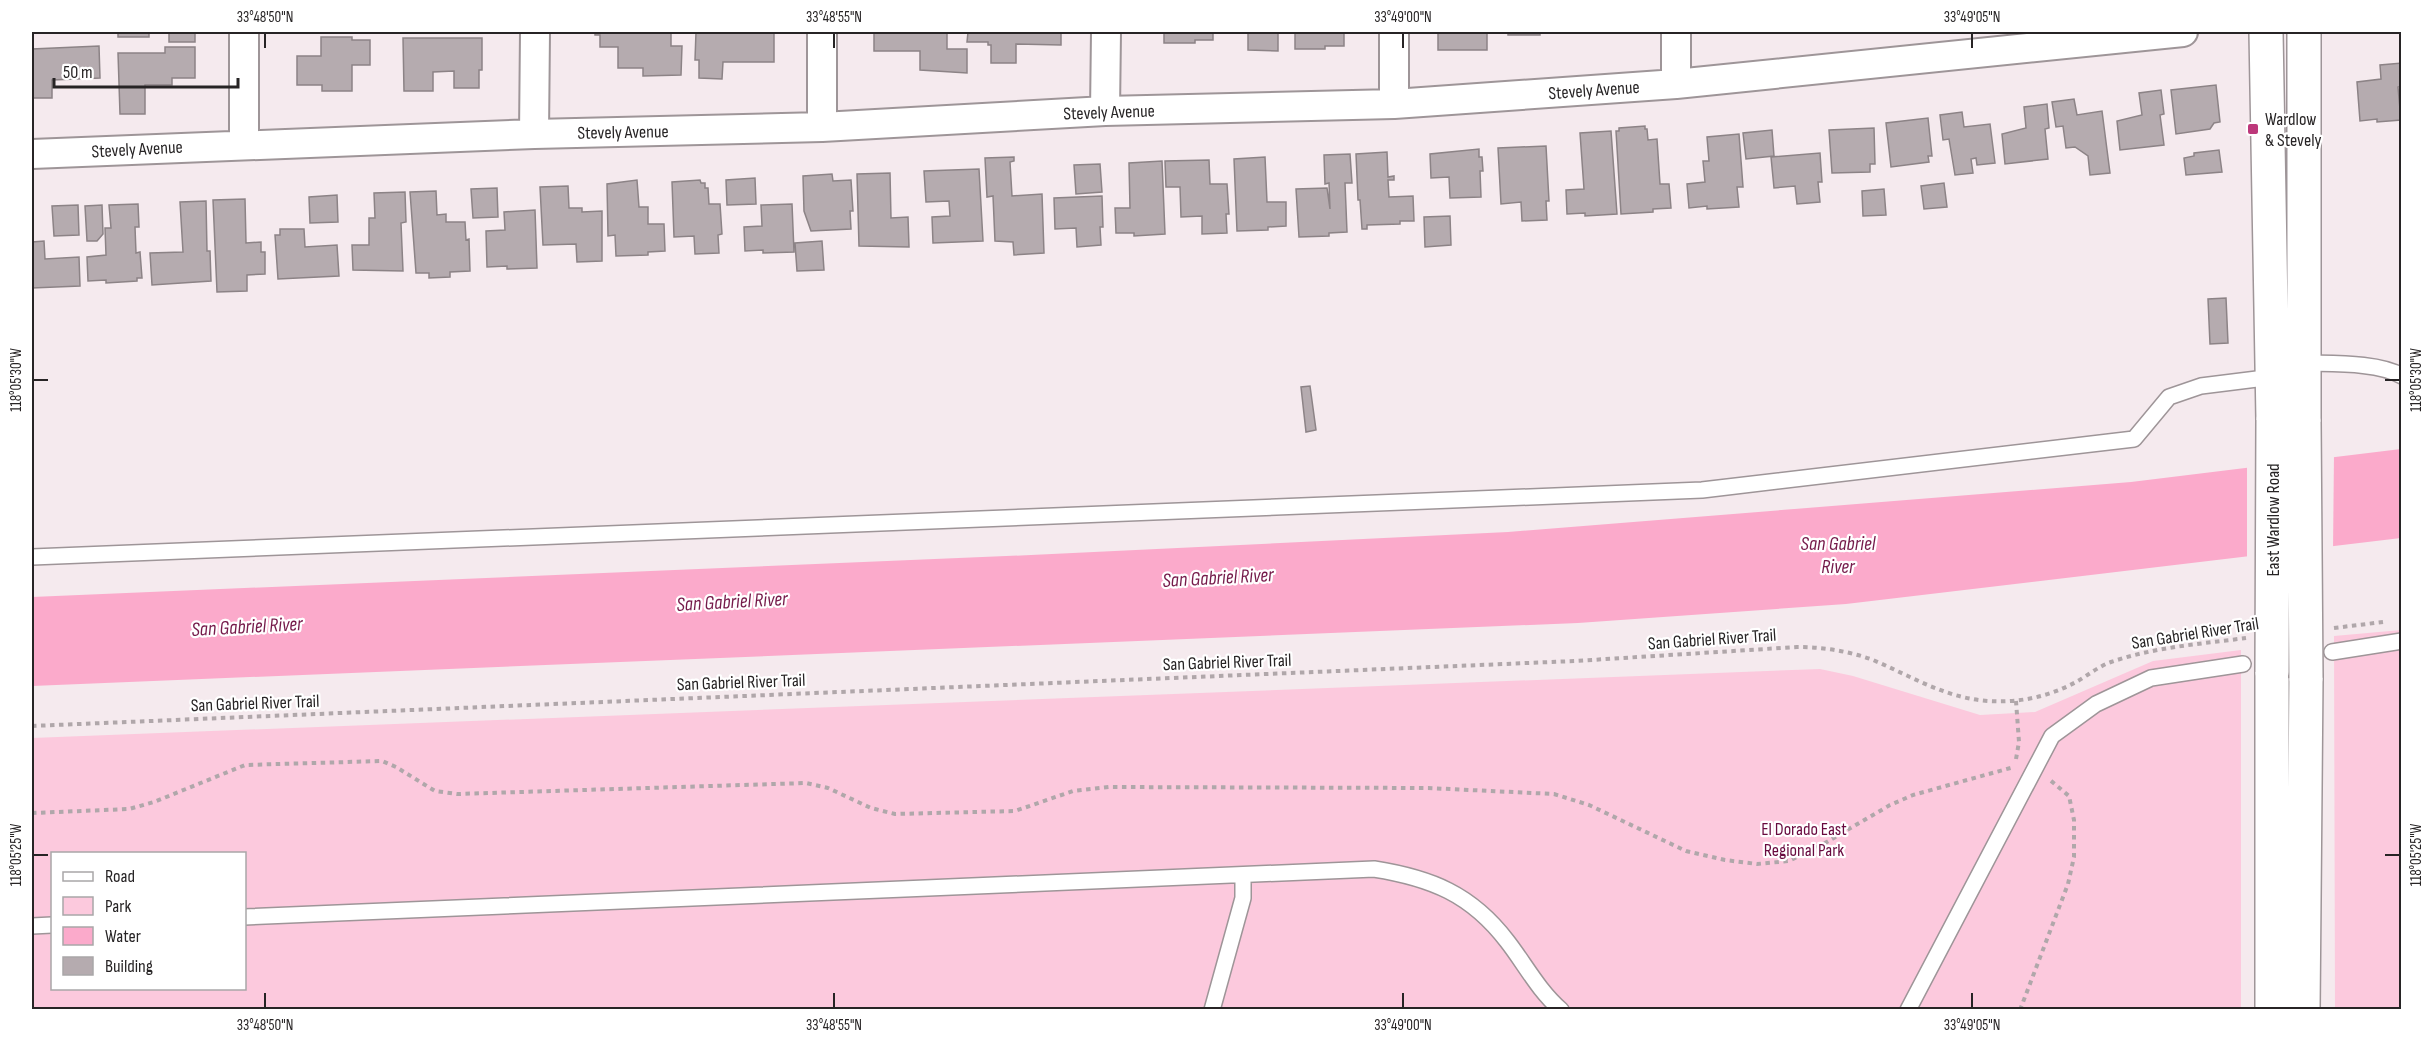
<svg xmlns="http://www.w3.org/2000/svg" width="2433" height="1041" font-family="'Sofia Sans Condensed',sans-serif">
	<rect width="100%" height="100%" fill="#f5eaee"/>
	<path fill="#fcc9dd" fill-rule="evenodd" d="M2401,630V1009H2335L2334,636Z
		M2241,650V1009H32V738L1820,669L1853,676L1980,715L2035,712L2153,661ZM52,854H244V988H52Z"/>
	<path fill="#fbaacb" d="M2401,449V538L1846,604L1578,623L32,686V597L1031,555L1508,532L2131,482Z"/>
	<path fill="#f5eaee" d="M2334,454L2333,550L2247,561V465Z"/>
	<path fill="#b5abaf" stroke="#8c8386" stroke-width="1.5" d="M118,32H149V37H118Z
		M169,32H195V42H169Z
		M393,32H434V33H393Z
		M595,32H671V46H682L681,75L643,76V68H618V47H600V35H595Z
		M696,32H774V62H723L722,79L699,78V60H695Z
		M874,32H947V49H967V73L920,70V51H874Z
		M968,32H1061V45L1016,44V63H991V45H988V42H967Z
		M1164,32H1213V40H1195V43H1164Z
		M1248,32H1278V51L1248,50Z
		M1295,32H1344V46H1325V49H1295Z
		M1438,32H1487V50H1438Z
		M1508,32H1540V35H1508Z
		M321,37H352V40H370V65H352V91H322V85H297V56H321Z
		M403,38H482V70H479V88H454V71L433,72V91H404Z
		M99,46L100,78L52,80V98H32V49Z
		M165,47H195V78H172V85H145V114H120L118,53H165Z
		M2402,63V86L2398,87L2401,120L2377,122V119L2360,121L2357,82L2381,79L2380,65Z
		M2216,85L2220,122L2214,123L2210,129L2176,134L2171,90Z
		M2161,90L2164,114L2160,115L2164,145L2120,150L2117,121L2142,115L2139,93Z
		M2074,99L2077,115L2102,111L2110,173L2090,175L2088,156L2075,147L2066,148L2063,126L2056,127L2052,102Z
		M2047,104L2049,128L2045,129L2048,159L2005,164L2002,134L2026,128L2024,107Z
		M1962,112L1964,127L1990,124L1995,163L1977,165L1976,158L1971,159L1973,173L1955,175L1949,139L1943,140L1940,115Z
		M1928,118L1932,156H1928L1929,162L1891,167L1886,123Z
		M1645,126V129H1647L1648,140L1657,139L1660,184H1669L1671,208L1653,209V212L1621,214L1616,131H1619V128Z
		M1874,128L1875,164H1870V172L1832,173L1829,130Z
		M1772,130L1774,156L1746,159L1743,133Z
		M1611,131L1617,214L1585,216V213L1567,214L1566,190L1584,189L1580,133Z
		M1739,134L1743,187H1737L1739,207L1707,209V206L1689,208L1687,184L1705,182L1703,161H1709L1707,137Z
		M1546,146L1549,201H1546L1547,220L1522,221L1521,202L1501,204L1498,148Z
		M1479,149V157H1482L1483,171H1480L1481,197L1450,198L1449,177L1431,178L1430,154Z
		M2219,150L2222,172L2186,175L2184,158L2194,156V153Z
		M1387,152L1388,177L1394,176V180H1388L1389,197L1413,196L1414,221H1400V224L1367,225V229H1362L1360,200H1358L1356,154Z
		M1820,153L1822,182H1818L1820,202L1797,204L1795,186L1774,188L1771,157Z
		M1350,154L1352,183H1345L1347,232L1329,233V236L1299,237L1296,189L1327,188L1330,209L1329,183L1325,184L1324,155Z
		M1014,157V161L1010,162L1012,196L1042,194L1044,253L1014,255L1013,242L995,241L993,196L987,197L985,158Z
		M1265,157L1267,202H1286V226L1268,227V230L1237,231L1234,159Z
		M1209,160L1210,184H1227L1229,214H1226L1227,233L1202,234V216L1181,217L1180,187H1166L1165,161Z
		M1162,161L1165,234L1134,236V233H1116L1115,208H1130L1129,163Z
		M1100,164L1102,192L1076,194L1074,165Z
		M979,169L983,241L933,243L932,217L950,216L949,201L926,202L924,171Z
		M890,173L891,218L908,217L909,247L859,246L857,174Z
		M832,174L833,181L851,180L853,211H850L851,229L811,231L804,211L803,176Z
		M755,178L756,204L727,205L726,180Z
		M637,180L639,207H648V224H664L665,251L648,252V255L616,256L615,235L608,236L607,184Z
		M700,180L701,183H705V188H708L709,204H720L722,234L718,235L719,253L695,254L694,236L674,237L672,182Z
		M1944,183L1947,207L1924,209L1921,186Z
		M568,186L569,208H582V212L602,211V261L577,262L576,244L543,245L540,187Z
		M497,188L498,217L473,218L471,189Z
		M1884,189L1886,215L1863,216L1862,191Z
		M436,191L437,215L446,214V222H465L466,240L469,239L470,271L450,272V277L429,278V273H416L410,192Z
		M405,192L406,222L401,223L403,271L353,270L352,245H369V218H375L374,193Z
		M337,195L338,222L310,223L309,197Z
		M1102,196L1103,227H1100L1101,245L1077,247L1076,228L1055,229L1054,198Z
		M245,199L246,243L261,242V252H265V274L247,275V291L217,292L213,200Z
		M206,201L207,251H210L211,281L152,285L150,253L183,252L180,202Z
		M138,204L139,227H135L136,253L140,252L142,278H137V281L106,283V280L88,281L87,257L106,255L105,228H111L109,205Z
		M792,204L794,252L763,253V250L745,251L744,227L762,226L761,205Z
		M78,205L79,235L54,236L52,206Z
		M102,205L103,234L97,241H87L85,206Z
		M535,210L537,268L507,269V266L487,267L486,231L505,230L504,212Z
		M1450,216L1451,245L1425,247L1424,217Z
		M280,229H304L305,247L337,245L339,276L278,279L275,235H280Z
		M44,241L45,259L79,257L80,286L32,288V242Z
		M822,241L824,270L797,271L795,243Z
		M2226,298L2228,343L2210,344L2208,299Z
		M1310,386L1316,430L1306,432L1301,387Z"/>
	<g fill="none" stroke-linecap="round" stroke-linejoin="round">
		<g stroke="#9e9598" stroke-width="18">
			<path id="service" d="M2304,363C2332,364 2378,362 2402,376
				M32,557L1702,490L2134,439L2169,397L2201,386L2273,377
				M2332,652L2402,641
				M244,917L1374,869C1431,878 1471,894 1507,941C1525,964 1538,990 1561,1010
				M32,926L52,925
				M1212,1010L1243,898V876
				M1908,1010L2052,736L2096,704L2151,678L2243,664"/>
		</g>
		<g stroke="#9e9598" stroke-width="32">
			<path id="minor" d="M244,32V144
				M1676,32V84
				M1394,104V32
				M1105,111L1106,32
				M822,127V32
				M534,134L535,32
				M32,154L534,134L822,127L1105,111L1394,104L1676,84L2183,32"/>
		</g>
		<g stroke="#9e9598" stroke-width="36">
			<path id="secondary" d="M2266,32L2273,420
				M2304,422V32
				M2272,1010V672
				M2303,1010L2306,678"/>
		</g>
		<path stroke="#b0a7aa" stroke-width="4" stroke-dasharray="4.5 4.5" stroke-linecap="butt" d="M2334,628L2383,622
			M32,726L1575,661L1797,647C1822,647 1849,651 1873,660C1911,676 1945,698 1988,701C2019,703 2048,697 2076,682C2087,676 2099,666 2111,662C2155,647 2200,644 2246,638
			M2016,759L2019,742L2016,701
			M32,813L129,809L154,802L245,765L382,761L396,767L435,791L457,794L806,783L828,788L871,808L895,814L1015,811L1073,791L1109,787L1428,788L1554,794L1589,805L1686,851L1725,860L1757,864L1789,861L1825,843L1890,805L1913,795L2014,767
			M2020,1010L2068,884L2074,857V820L2069,796L2050,780"/>
		<use href="#service" stroke="#fff" stroke-width="15"/>
		<use href="#minor" stroke="#fff" stroke-width="28"/>
		<use href="#secondary" stroke="#fff" stroke-width="33"/>
		<g stroke="#9e9598" stroke-width="36" stroke-linecap="butt">
			<path id="secondary-bridge" d="M2304,422L2306,678
				M2272,672L2273,420"/>
		</g>
		<use href="#secondary-bridge" stroke="#fff" stroke-width="33"/>
	</g>
	<path fill="none" stroke="#272425" stroke-width="2" d="M265,33V48M834,33V48M1403,33V48M1972,33V48M33,380H48M2385,380H2400M33,855H48M2385,855H2400M265,993V1008M834,993V1008M1403,993V1008M1972,993V1008"/>
	<rect fill="#bd387b" stroke="#fff" stroke-width="2" x="2247" y="123" width="12" height="12" rx="3"/>
	<g text-anchor="middle" stroke-width="4.5" stroke-linejoin="round" paint-order="stroke">
		<g font-size="18" fill="#272425" stroke="#fff">
			<text transform="translate(1594 90) rotate(-4)" y="6">Stevely Avenue</text>
			<text transform="translate(1109 112) rotate(-2)" y="6">Stevely Avenue</text>
			<text transform="translate(623 132) rotate(-1)" y="6">Stevely Avenue</text>
			<text transform="translate(137 149) rotate(-3)" y="6">Stevely Avenue</text>
			<text transform="translate(2273 520) rotate(-90)" y="6">East Wardlow Road</text>
			<text transform="translate(2195 633) rotate(-9)" y="6">San Gabriel River Trail</text>
			<text transform="translate(1712 639) rotate(-4)" y="6">San Gabriel River Trail</text>
			<text transform="translate(1227 662) rotate(-2)" y="6">San Gabriel River Trail</text>
			<text transform="translate(741 682) rotate(-2)" y="6">San Gabriel River Trail</text>
			<text transform="translate(255 703) rotate(-2)" y="6">San Gabriel River Trail</text>
		</g>
		<g font-size="18" fill="#272425" stroke="#fff" text-anchor="start">
			<text x="2265" y="125">Wardlow<tspan x="2265" dy="21">&amp; Stevely</tspan></text>
		</g>
		<g font-size="18" fill="#680a3f" stroke="#fff">
			<text x="1804" y="835">El Dorado East<tspan x="1804" dy="21">Regional Park</tspan></text>
		</g>
		<g font-size="20" font-style="italic" fill="#751a4a" stroke="#fff">
			<text x="1838" y="550">San Gabriel<tspan x="1838" dy="23">River</tspan></text>
			<text transform="translate(1218 577) rotate(-3)" y="7">San Gabriel River</text>
			<text transform="translate(732 601) rotate(-3)" y="7">San Gabriel River</text>
			<text transform="translate(247 626) rotate(-3)" y="7">San Gabriel River</text>
		</g>
	</g>
	<rect width="2433" height="1041" fill="none" stroke="#ffffff" stroke-width="66"/>
	<rect x="51" y="852" width="195" height="138" fill="#ffffff" stroke="#a9a7a8" stroke-width="1.5"/>
	<rect x="63" y="872" width="30" height="9" fill="#ffffff" stroke="#a9a7a8" stroke-width="1.5"/>
	<text x="105" y="882" font-size="18" fill="#272425">Road</text>
	<rect x="63" y="897" width="30" height="18" fill="#fcc9dd" stroke="#a9a7a8" stroke-width="1.5"/>
	<text x="105" y="912" font-size="18" fill="#272425">Park</text>
	<rect x="63" y="927" width="30" height="18" fill="#fbaacb" stroke="#a9a7a8" stroke-width="1.5"/>
	<text x="105" y="942" font-size="18" fill="#272425">Water</text>
	<rect x="63" y="957" width="30" height="18" fill="#b5abaf" stroke="#a9a7a8" stroke-width="1.5"/>
	<text x="105" y="972" font-size="18" fill="#272425">Building</text>
	<path d="M54 78v9h184v-9" fill="none" stroke="#272425" stroke-width="3"/>
	<text x="63" y="78" font-size="18" fill="#272425" stroke="#ffffff" stroke-width="4.5" paint-order="stroke">50 m</text>
	<rect x="33" y="33" width="2367" height="975" fill="none" stroke="#272425" stroke-width="2"/>
	<g font-size="15" text-anchor="middle" fill="#272425">
		<text x="265" y="22">33°48'50"N</text>
		<text x="834" y="22">33°48'55"N</text>
		<text x="1403" y="22">33°49'00"N</text>
		<text x="1972" y="22">33°49'05"N</text>
		<text transform="translate(2416 380) rotate(-90)" y="5">118°05'30"W</text>
		<text transform="translate(16 380) rotate(-90)" y="5">118°05'30"W</text>
		<text transform="translate(2416 855) rotate(-90)" y="5">118°05'25"W</text>
		<text transform="translate(16 855) rotate(-90)" y="5">118°05'25"W</text>
		<text x="265" y="1030">33°48'50"N</text>
		<text x="834" y="1030">33°48'55"N</text>
		<text x="1403" y="1030">33°49'00"N</text>
		<text x="1972" y="1030">33°49'05"N</text>
	</g>
</svg>
